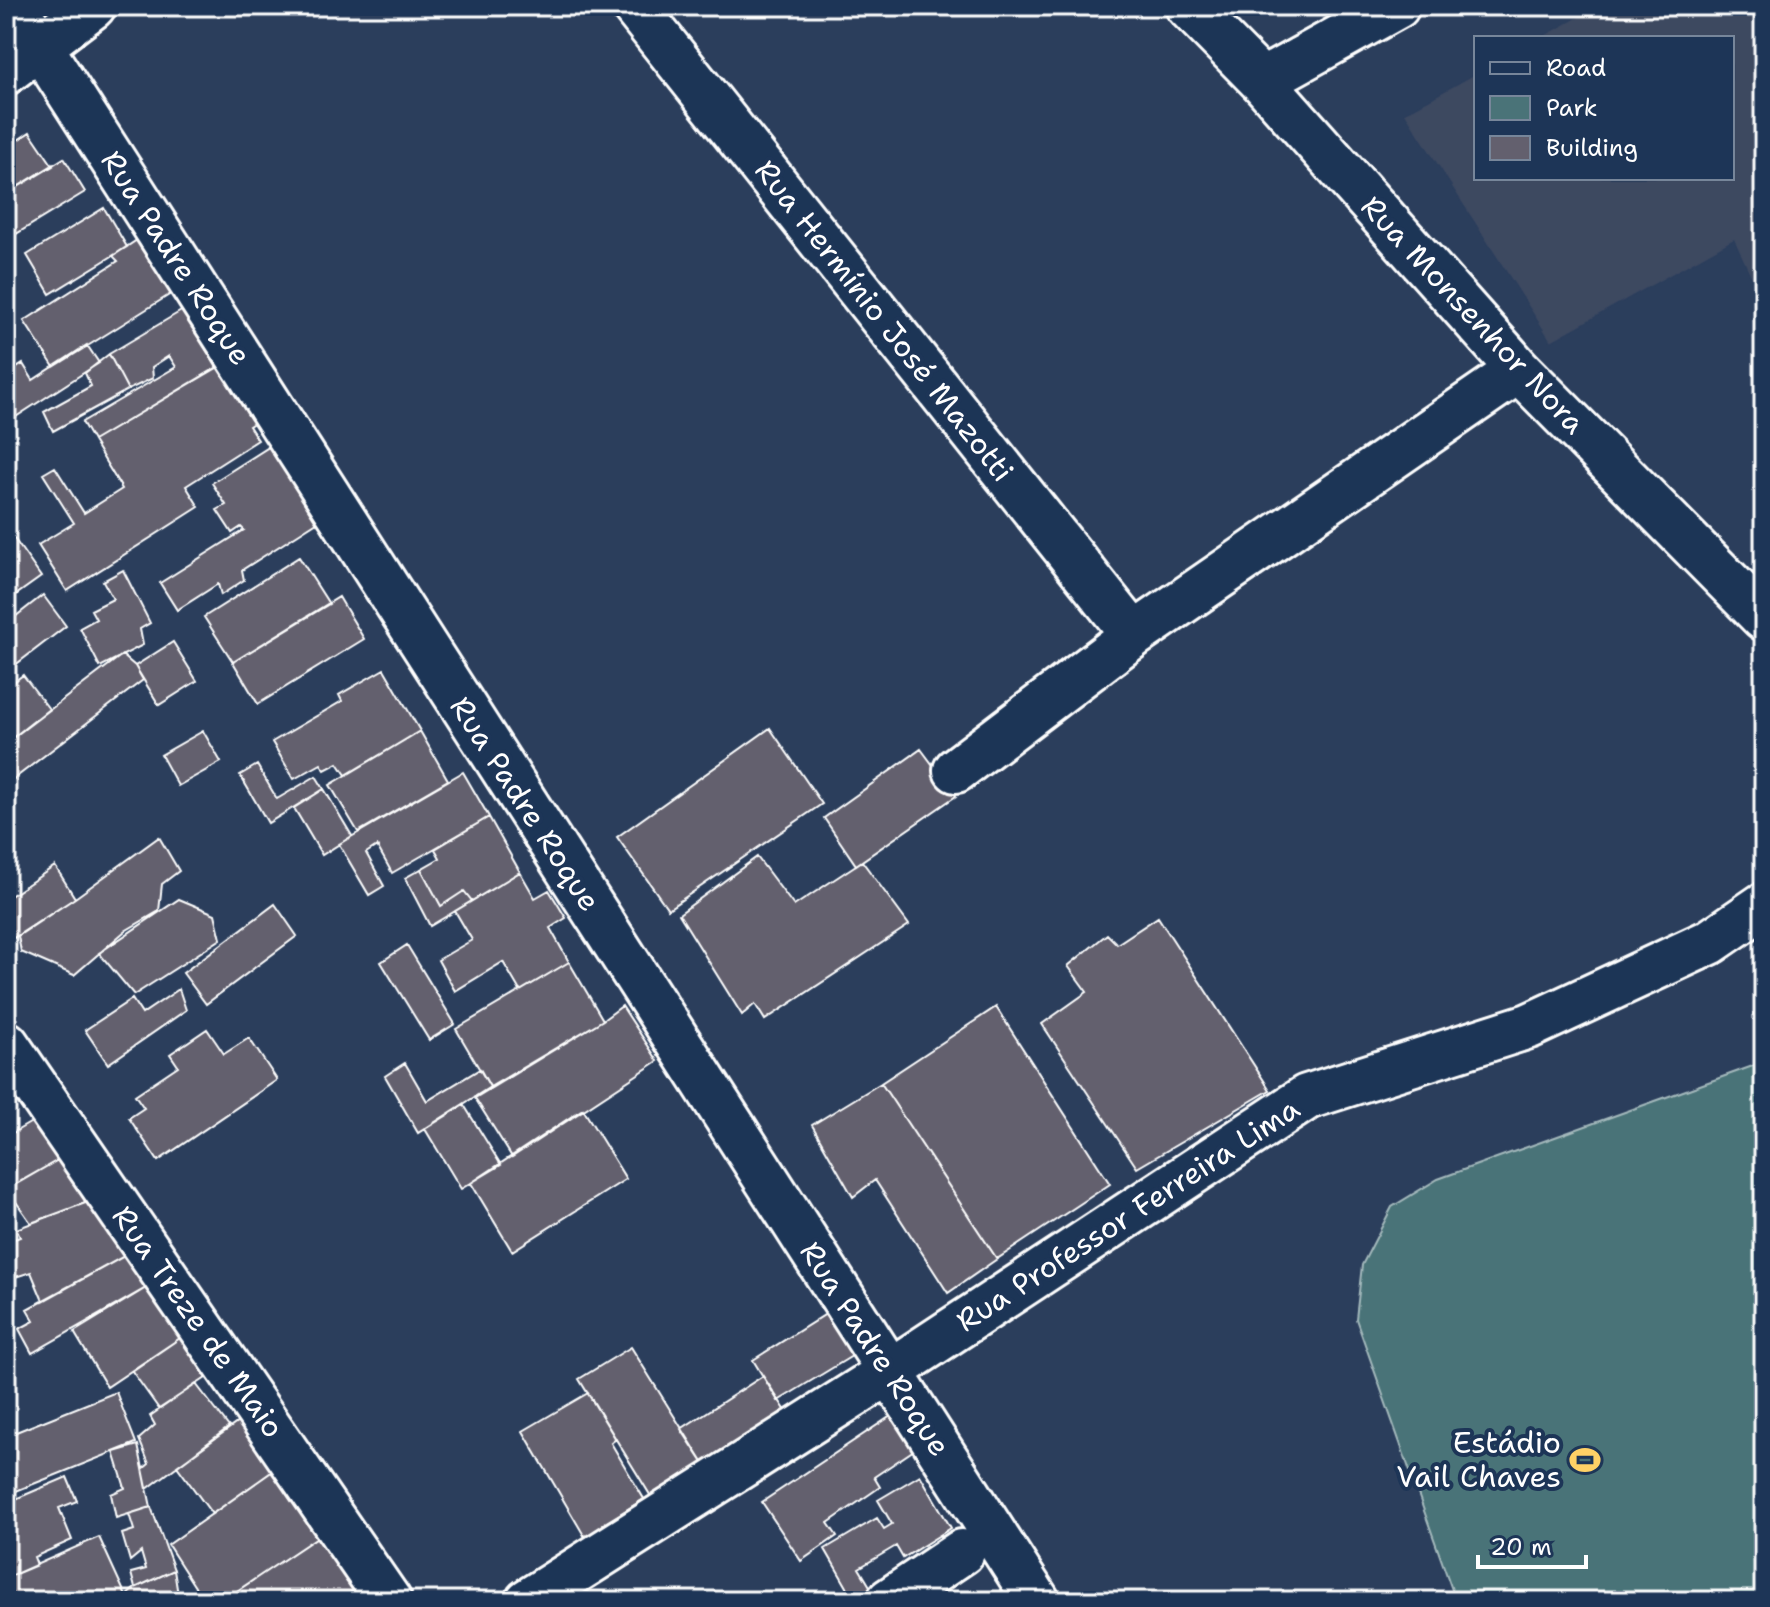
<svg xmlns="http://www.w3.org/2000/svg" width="1770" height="1607" font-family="'Shantell Sans',sans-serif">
	<rect width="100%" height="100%" fill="#2b3e5c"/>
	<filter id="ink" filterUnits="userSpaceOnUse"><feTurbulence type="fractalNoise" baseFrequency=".0125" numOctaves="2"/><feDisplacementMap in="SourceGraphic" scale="16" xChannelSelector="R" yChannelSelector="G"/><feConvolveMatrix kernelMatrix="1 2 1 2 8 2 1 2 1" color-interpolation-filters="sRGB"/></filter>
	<g filter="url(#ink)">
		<path fill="#3c4861" d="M1599,6H1764V293L1760,295L1734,239L1551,341L1405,113L1476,74V178H1732V38H1541Z"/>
		<path fill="#4a7378" stroke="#a4b9bc" stroke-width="2" d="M1764,1062V1601H1456L1356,1319L1362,1265L1392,1207L1438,1179Z"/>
		<path fill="#63606e" stroke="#fff" stroke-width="2" d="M30,132L53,166L6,194V148Z
			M64,158L85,192L16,234L6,217V194Z
			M104,208L127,247L50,294L27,255Z
			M140,238L174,292L54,367L24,321L118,261L113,256Z
			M183,310L217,368L93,441L82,422L176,367L169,356L152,367L153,378L128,390L109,354Z
			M87,345L99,363L8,422L6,375L23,364L33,380Z
			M109,354L128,390L53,431L44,412L91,386L85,373Z
			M226,362L260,419L249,426L258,440L186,486L199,507L67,591L38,545L74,523L43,474L55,467L84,513L122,489L93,441Z
			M272,445L320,520L242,570L244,580L221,595L218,584L177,610L160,583L244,530L241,527L232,533L217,510L226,505L212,483Z
			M6,527L41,577L6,602Z
			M299,557L329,604L233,662L204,617Z
			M123,570L150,623L140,629L143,645L100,667L80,628L96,619L91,610L113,599L103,581Z
			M43,595L66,626L10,669L6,663V624Z
			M339,597L364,639L258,704L233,662Z
			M173,642L197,681L159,705L135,666Z
			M122,655L135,666L143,680L6,785V743Z
			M384,669L420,731L346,775L338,763L325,770L321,764L294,779L272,742L342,701L339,695Z
			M23,675L49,709L6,743V688Z
			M770,728L822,804L668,909L617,837Z
			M203,731L221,762L178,786L161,755Z
			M420,731L448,780L358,832L330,785Z
			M921,749L956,796L856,865L824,818Z
			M257,765L277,799L316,776L324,789L268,823L240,775Z
			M463,772L489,817L392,873L377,846L366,853L384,886L369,895L339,844Z
			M324,789L352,836L322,855L294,808Z
			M489,817L520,872L472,901L464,891L441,906L421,869L440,858L435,849Z
			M159,837L179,871L162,884L159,911L125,931L74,975L21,952L18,936L75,898Z
			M757,857L794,906L862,861L909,925L765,1020L755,1004L742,1015L679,914Z
			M55,866L75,898L9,941L6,936V899Z
			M421,869L441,906L464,891L472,901L430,926L405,878Z
			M520,872L535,898L549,890L566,918L550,928L569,962L520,991L503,962L455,991L438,960L472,940L455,911Z
			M179,899L215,914L221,939L134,995L99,953Z
			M275,904L297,936L206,1004L183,973Z
			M1158,917L1270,1090L1137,1168L1042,1024L1087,992L1068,966L1107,934L1117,944Z
			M407,945L455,1024L429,1040L381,962Z
			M569,962L603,1020L490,1087L456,1029Z
			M179,989L186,1010L108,1064L85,1030L132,999L142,1014Z
			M622,1006L658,1061L512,1157L475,1098L603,1020Z
			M996,1007L1110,1184L997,1259L881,1083Z
			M207,1029L224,1054L249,1038L277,1080L158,1161L129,1118L144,1108L135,1095L178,1066L170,1054Z
			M405,1063L427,1101L480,1069L490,1087L418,1133L385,1076Z
			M881,1083L997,1259L948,1293L875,1180L853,1197L812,1125Z
			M464,1105L501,1165L461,1189L425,1129Z
			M583,1109L626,1179L512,1251L471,1183Z
			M35,1120L58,1160L6,1190V1137Z
			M58,1160L91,1201L31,1223L7,1189Z
			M103,1196L139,1248L43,1301L31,1272L6,1280V1242L20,1237L16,1229Z
			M139,1248L151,1285L32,1353L19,1329L34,1321L27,1309Z
			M151,1285L186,1334L107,1387L74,1332Z
			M826,1314L852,1356L778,1401L753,1360Z
			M186,1334L212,1374L159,1409L132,1371Z
			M631,1347L704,1464L652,1498L579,1379Z
			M763,1376L786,1411L704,1464L681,1429Z
			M196,1384L229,1427L147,1489L143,1469L149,1464L139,1439L155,1425L150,1416Z
			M116,1392L136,1443L6,1495V1436Z
			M588,1393L616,1439L611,1443L644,1499L603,1524L608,1533L589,1544L523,1431Z
			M891,1416L914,1450L874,1477L880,1487L828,1523L837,1536L801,1561L762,1502Z
			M241,1420L277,1468L212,1514L177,1466Z
			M138,1445L151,1507L116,1518L111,1494L125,1488L114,1452Z
			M277,1468L319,1536L222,1601H204L168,1545Z
			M920,1475L951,1528L903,1558L896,1546L859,1568L874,1593L855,1601L825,1549L877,1518L884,1529L892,1524L878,1500Z
			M67,1477L77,1501L59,1508L72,1540L34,1557L37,1565L6,1578V1503Z
			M151,1507L174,1570L135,1588L131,1573L146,1569L141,1552L130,1561L122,1534L134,1530L129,1514Z
			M319,1536L354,1590L338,1601H222Z
			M99,1537L126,1596L115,1601H15L6,1578Z
			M174,1570L179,1601H115L126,1596L135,1588Z
			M354,1590L361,1601H338Z"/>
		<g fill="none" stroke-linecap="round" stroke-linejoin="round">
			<g stroke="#fff" stroke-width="50">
				<path id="minor" d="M14,6L1037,1601
					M634,6L1134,635
					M1188,6L1262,81L1519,370L1764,618
					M6,72L93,6
					M1262,81L1397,6
					M956,770L1134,635L1519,370
					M6,1044L389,1601
					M528,1601L889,1372L1307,1097L1529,1026L1710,942L1764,905
					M889,1601L962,1552"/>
			</g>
			<use href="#minor" stroke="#1d3557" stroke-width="44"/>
		</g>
	</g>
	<defs>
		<g id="stadium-bare" transform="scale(2.4)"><path d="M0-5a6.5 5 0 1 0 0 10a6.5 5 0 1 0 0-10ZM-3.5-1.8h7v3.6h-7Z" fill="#ffd166" stroke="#1d3557" stroke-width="2.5" paint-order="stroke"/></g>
	</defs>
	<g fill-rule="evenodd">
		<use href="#stadium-bare" x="1585" y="1460"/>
	</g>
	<g text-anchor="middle" stroke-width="8" stroke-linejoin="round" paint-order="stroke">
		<g font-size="30" fill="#fff" stroke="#1d3557">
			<text transform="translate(176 258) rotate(57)" y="10">Rua Padre Roque</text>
			<text transform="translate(1473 315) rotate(47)" y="10">Rua Monsenhor Nora</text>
			<text transform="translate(884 321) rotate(52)" y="10">Rua Hermínio José Mazotti</text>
			<text transform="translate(525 804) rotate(57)" y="10">Rua Padre Roque</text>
			<text transform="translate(1128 1215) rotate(-33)" y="10">Rua Professor Ferreira Lima</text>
			<text transform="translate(198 1322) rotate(55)" y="10">Rua Treze de Maio</text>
			<text transform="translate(875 1349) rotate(57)" y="10">Rua Padre Roque</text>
		</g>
		<g font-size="30" fill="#fff" stroke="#1d3557" text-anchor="end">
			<text x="1561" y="1453">Estádio<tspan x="1561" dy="34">Vail Chaves</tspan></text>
		</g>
	</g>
	<rect width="1770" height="1607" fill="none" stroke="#1d3557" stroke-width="32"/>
	<rect x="16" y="16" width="1738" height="1575" fill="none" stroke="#fff" stroke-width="3" filter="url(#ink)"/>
	<rect x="1474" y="36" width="260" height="144" fill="#1d3557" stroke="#77869a" stroke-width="2"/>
	<rect x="1490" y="62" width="40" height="12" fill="#1d3557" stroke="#77869a" stroke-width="2"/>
	<text x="1546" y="76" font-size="24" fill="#ffffff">Road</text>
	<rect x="1490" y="96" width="40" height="24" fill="#4a7378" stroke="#77869a" stroke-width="2"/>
	<text x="1546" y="116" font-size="24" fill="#ffffff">Park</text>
	<rect x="1490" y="136" width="40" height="24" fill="#63606e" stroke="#77869a" stroke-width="2"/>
	<text x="1546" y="156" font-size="24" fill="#ffffff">Building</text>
	<path d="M1478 1555v12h108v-12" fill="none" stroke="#ffffff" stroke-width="4"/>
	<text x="1490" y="1555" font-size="24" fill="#ffffff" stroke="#1d3557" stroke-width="6" paint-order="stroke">20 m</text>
</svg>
